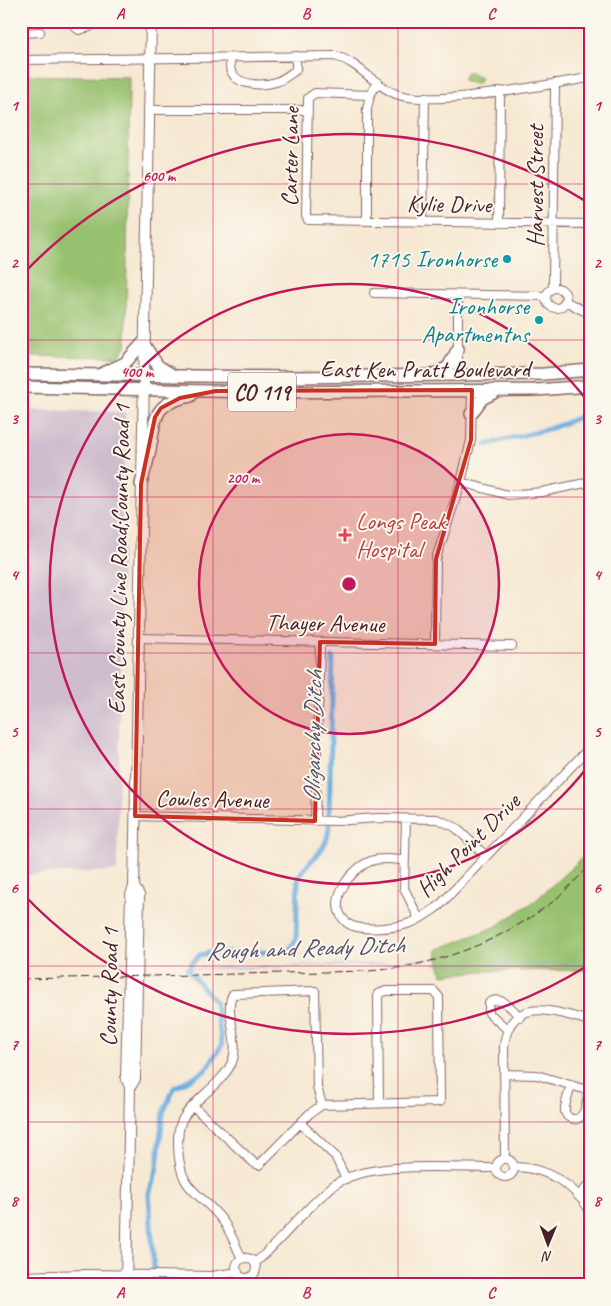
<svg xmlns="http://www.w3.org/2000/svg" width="611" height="1306" font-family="Caveat,sans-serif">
	<rect width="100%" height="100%" fill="#fbf7ec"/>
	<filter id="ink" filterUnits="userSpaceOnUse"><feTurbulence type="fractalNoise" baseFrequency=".02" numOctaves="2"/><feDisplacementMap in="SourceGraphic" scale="10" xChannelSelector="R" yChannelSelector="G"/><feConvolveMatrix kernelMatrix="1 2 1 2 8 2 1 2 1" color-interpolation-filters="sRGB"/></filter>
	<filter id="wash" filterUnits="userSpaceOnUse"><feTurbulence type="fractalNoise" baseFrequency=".0096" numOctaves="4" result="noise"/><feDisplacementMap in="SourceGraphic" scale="20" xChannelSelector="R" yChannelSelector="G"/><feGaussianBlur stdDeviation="1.12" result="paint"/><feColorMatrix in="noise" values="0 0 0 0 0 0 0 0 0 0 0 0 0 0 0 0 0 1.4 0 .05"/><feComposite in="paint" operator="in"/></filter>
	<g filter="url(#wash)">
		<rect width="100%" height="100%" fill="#f6e8d2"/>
		<path fill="#cfbdce" d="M21,410L125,412L117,871L21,875Z"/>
		<path fill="#97c16e" stroke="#70704c" d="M467,71L481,77L477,85L463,80Z
			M21,75L129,77L126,346L119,357L21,356Z
			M590,851V970L483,971L442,975L436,950L495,927L535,901Z"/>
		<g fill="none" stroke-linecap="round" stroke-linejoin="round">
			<path stroke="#6baddf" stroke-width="1" d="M434,964H590
				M187,969L387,964L412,960H424"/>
			<path stroke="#6baddf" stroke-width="5" d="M486,445C520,434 560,431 590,410
				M329,817L333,658
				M155,1285L149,1194L157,1168L163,1113L174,1088L205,1071L222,1045L215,1002L187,969L199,955L209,953L282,952L291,948L296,939L298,878C310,857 329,852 329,825"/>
		</g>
	</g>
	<g filter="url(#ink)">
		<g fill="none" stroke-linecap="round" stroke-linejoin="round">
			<g stroke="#866565" stroke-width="10">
				<path id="minor" d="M75,21V27L79,30L90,27L91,21
					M21,33L40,32
					M230,58C230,62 229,69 232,73C239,86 263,86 276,82C283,80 290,74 296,70V56
					M21,60L335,56C359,62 373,85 396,94C434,108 546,84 590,78
					M370,95L315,93L308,98L306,216L308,220L590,224
					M148,110H308
					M367,221V109L370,95L378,82
					M423,222L425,97
					M499,223L500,91
					M546 298a10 10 0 1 1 20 0a10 10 0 1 1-20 0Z
					M553,288L555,83
					M374,293L546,296
					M565,301L590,314
					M458,375V296
					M461,482L508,495L542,492L590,482
					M138,638L512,646
					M435,644L436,559L461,482L471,440L472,390
					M135,816L336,821L377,818L437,819L455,827L486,856
					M406,819L404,888L419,919
					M315,821L320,642
					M405,860C394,860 381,857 371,861C350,869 325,902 346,922C357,933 398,928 413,922C422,918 430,912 439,906L590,747
					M508,1030L489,1013V1003C501,994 512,1009 520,1017
					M504,1074L537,1075L590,1091
					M571,1085C569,1093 564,1105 565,1112C566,1115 567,1117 570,1118C585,1125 587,1100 589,1091
					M193,1106L254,1163L259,1165L309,1114L322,1105L440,1102L439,997L434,991H386L378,994L379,1103
					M300,1123L335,1156L346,1179
					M505,1158L504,1047C509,993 556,1012 590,1021
					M496 1168a9 9 0 1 1 18 0a9 9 0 1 1-18 0Z
					M515,1167C545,1167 575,1185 590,1211
					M578,1196L590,1184
					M236 1268a10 10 0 1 1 20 0a10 10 0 1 1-20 0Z
					M242,1259C236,1246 231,1233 223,1221C198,1188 180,1195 178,1146C178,1137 178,1128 182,1120C194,1098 222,1085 232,1062C241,1041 223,1010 233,994L315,991L317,1087L322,1105
					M255,1263C283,1239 305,1208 334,1185C368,1160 453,1168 496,1168
					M21,1276L86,1274L211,1276L238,1272"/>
			</g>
			<g stroke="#866565" stroke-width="12">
				<path id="major" d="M130,1087L135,1079L139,895L134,887
					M126,1285L130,1087L126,1078L131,895L134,887L151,21"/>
			</g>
			<g stroke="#866565" stroke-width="14">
				<path id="highway" d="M103,373L125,363L143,343L158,366L174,376
					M21,374L292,377L544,374L590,370
					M435,374L448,367L458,349
					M21,387L256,392L536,390L590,386
					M471,414L482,399L497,391
					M141,484C144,473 148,461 150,450C156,416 153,403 191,396"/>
			</g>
			<use href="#minor" stroke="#fff" stroke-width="8"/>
			<use href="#major" stroke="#fff" stroke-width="10"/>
			<use href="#highway" stroke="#fff" stroke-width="11"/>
			<path stroke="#4a1f2b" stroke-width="1" stroke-dasharray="8 4" stroke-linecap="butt" d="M21,979L368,971C436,966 496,944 551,903C565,892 577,878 590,866"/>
		</g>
	</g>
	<path fill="#c8321e" fill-opacity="0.2" stroke="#c8321e" stroke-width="4" stroke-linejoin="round" d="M472,390L471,440L436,559L435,644L320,642L315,821L135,816L141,484L155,417L161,408L180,398L216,391Z"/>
	<path fill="none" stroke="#c2185b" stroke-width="1" stroke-opacity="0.55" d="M213,21V1285M398,21V1285M21,184H590M21,340H590M21,497H590M21,653H590M21,809H590M21,966H590M21,1122H590"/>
	<circle cx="349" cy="584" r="150" fill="#c2185b" fill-opacity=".12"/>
	<g fill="none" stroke="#c2185b" stroke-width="2.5">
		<circle cx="349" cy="584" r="150"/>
		<path d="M589 765A300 300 0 1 1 589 403"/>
		<path d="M587 966A450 450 0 0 1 23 894M23 274A450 450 0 0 1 587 202"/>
	</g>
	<g fill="#0f9aa8" stroke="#fbf7ec" stroke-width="2">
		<circle cx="507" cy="259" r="5"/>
		<circle cx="539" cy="320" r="5"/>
	</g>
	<path fill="#e0444e" stroke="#fbf7ec" stroke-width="2" d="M342.5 527.5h5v5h5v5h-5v5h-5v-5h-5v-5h5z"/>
	<g text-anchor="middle" stroke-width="4" stroke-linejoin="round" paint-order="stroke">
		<rect fill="#fbf7ec" stroke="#7f6065" stroke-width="1" x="228" y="372.5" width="68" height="39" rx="4"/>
		<g font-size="22" font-weight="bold" fill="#4a1f2b">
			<text x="262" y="400">CO 119</text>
		</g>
		<g font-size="24" fill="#4a1f2b" stroke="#fbf7ec">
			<text transform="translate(290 157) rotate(-89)" y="8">Carter Lane</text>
			<text transform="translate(535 186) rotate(-90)" y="8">Harvest Street</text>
			<text transform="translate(449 204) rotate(1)" y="8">Kylie Drive</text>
			<text x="425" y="377">East Ken Pratt Boulevard</text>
			<text transform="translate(119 559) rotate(-89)" y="8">East County Line Road;County Road 1</text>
			<text transform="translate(325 623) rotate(1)" y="8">Thayer Avenue</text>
			<text transform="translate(212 799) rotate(1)" y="8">Cowles Avenue</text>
			<text transform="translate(468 845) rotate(-45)" y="8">High Point Drive</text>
			<text transform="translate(109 987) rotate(-89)" y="8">County Road 1</text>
		</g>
		<g font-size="24" fill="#0d838f" stroke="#fbf7ec" text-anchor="end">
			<text x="497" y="267">1715 Ironhorse</text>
			<text x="529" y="314">Ironhorse<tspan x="529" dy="28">Apartmentns</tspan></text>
		</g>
		<g font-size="24" fill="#be3a42" stroke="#fbf7ec" text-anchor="start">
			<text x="356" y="529">Longs Peak<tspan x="356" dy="28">Hospital</tspan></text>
		</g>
		<g font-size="25" font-style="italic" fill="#56516a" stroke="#fbf7ec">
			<text transform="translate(312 737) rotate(-89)" y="9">Oligarchy Ditch</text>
			<text transform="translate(305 947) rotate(-2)" y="9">Rough and Ready Ditch</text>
		</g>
	</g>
	<circle cx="349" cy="584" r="8" fill="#c2185b" stroke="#fbf7ec" stroke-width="2.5"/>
	<g font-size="15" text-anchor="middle" font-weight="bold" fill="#c2185b" stroke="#fbf7ec" stroke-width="4" stroke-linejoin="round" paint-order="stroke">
		<text x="159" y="181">600 m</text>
		<text x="137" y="377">400 m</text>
		<text x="243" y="483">200 m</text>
	</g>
	<rect width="611" height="1306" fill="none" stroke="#fbf7ec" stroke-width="55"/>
	<g transform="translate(548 1244) rotate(181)" stroke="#fbf7ec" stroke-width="4" paint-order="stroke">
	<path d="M0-4L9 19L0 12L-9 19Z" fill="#4a1f2b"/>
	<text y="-8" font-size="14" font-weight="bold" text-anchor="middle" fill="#4a1f2b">N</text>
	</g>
	<rect x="28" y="28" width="556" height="1250" fill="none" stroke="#c2185b" stroke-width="2"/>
	<g font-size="16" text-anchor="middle" font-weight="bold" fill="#c2185b">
		<text x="120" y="19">A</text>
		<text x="306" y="19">B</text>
		<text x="491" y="19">C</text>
		<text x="14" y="111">1</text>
		<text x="597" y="111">1</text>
		<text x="14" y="268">2</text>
		<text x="597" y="268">2</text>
		<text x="14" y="424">3</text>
		<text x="597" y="424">3</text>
		<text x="14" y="580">4</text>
		<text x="597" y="580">4</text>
		<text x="14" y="737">5</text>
		<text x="597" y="737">5</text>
		<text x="14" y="893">6</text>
		<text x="597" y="893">6</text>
		<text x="14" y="1050">7</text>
		<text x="597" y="1050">7</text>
		<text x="14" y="1206">8</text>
		<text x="597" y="1206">8</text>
		<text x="120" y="1298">A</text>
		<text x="306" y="1298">B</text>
		<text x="491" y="1298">C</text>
	</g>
</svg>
